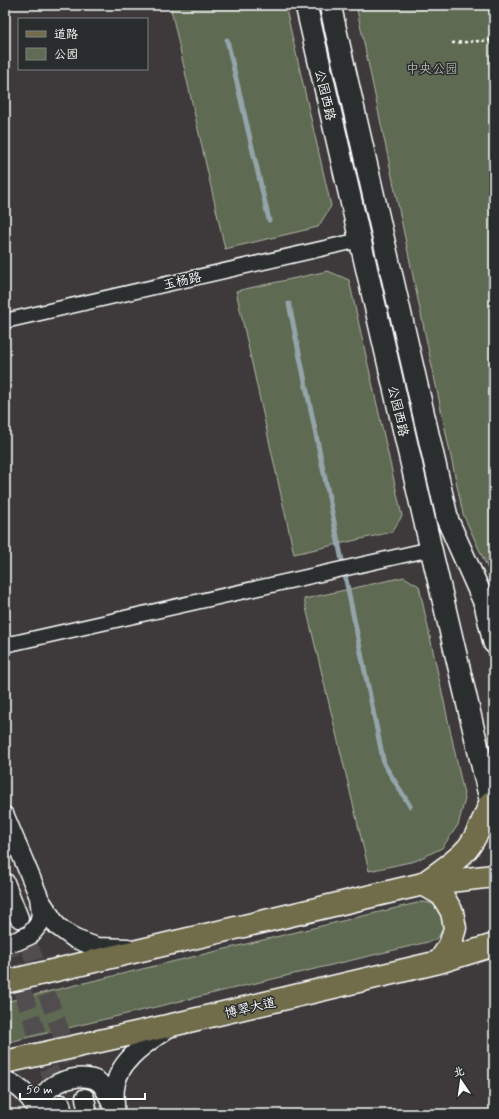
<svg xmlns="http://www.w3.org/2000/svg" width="499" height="1119" font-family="Mynerve,'LXGW WenKai TC',sans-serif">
	<rect width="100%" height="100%" fill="#3e3a3b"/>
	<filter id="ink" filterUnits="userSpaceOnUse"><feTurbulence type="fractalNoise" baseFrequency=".025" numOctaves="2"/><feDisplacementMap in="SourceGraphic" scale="8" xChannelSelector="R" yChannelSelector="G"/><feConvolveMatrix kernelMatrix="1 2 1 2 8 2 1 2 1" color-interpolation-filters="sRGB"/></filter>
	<g filter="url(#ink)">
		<path fill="#5f6b52" stroke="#afb5a8" d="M170,5H285L331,206L318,227L225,249Z
			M356,5H494V582L463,514Z
			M328,271L349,280L402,516L392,532L294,554L236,291Z
			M404,577L419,586L465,799L458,825L442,848L415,861L369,871L304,599Z
			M421,902C444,901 453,931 432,941L5,1043V1002Z"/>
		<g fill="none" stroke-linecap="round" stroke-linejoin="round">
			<path stroke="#94a4aa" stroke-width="5" d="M227,40L269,220
				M289,304L384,764L410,806"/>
			<path stroke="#514e4f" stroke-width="18" stroke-dasharray="18 9" stroke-linecap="butt" d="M19,918L85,1098
				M5,940L61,1104"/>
			<g stroke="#fff" stroke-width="17">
				<path id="minor" d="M5,321L360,240
					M5,645L431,549"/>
			</g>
			<g stroke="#fff" stroke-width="21">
				<path id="tertiary" d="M5,816L39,897L41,913L39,924L30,935L17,941L5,943
					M5,882L19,918
					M39,898L57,926L75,939L97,947L128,948
					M5,1080C20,1086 33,1099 38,1114
					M85,1098L88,1114
					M61,1104L63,1114
					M115,1107C115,1101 114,1094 115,1088C118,1059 149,1042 170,1027
					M43,1114C43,1107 43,1099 46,1093C54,1079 88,1072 100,1083C108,1091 111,1104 115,1114"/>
			</g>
			<g stroke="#fff" stroke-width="24">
				<path id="secondary" d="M306,5L431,549L494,816
					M330,5L448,521L485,604L494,643"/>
			</g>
			<g stroke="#fff" stroke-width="25">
				<path id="primary" d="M439,962L450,945L455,928L452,912L442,895L423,884C437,873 455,863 467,849C478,836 484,817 491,802
					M5,982L423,884L494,876
					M5,1062L172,1025L439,962L494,945"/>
			</g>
			<path stroke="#fff" stroke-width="2.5" stroke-dasharray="3 3" stroke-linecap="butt" d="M452,43L494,40"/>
			<use href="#minor" stroke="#2a2d2e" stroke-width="14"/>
			<use href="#tertiary" stroke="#2a2d2e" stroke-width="18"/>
			<use href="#secondary" stroke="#2a2d2e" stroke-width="21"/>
			<use href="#primary" stroke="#716d4b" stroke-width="22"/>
		</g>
	</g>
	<g text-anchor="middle" stroke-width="3" stroke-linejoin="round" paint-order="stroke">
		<g font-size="13" fill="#afb5a8" stroke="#2a2d2e">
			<text x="432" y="73">中央公园</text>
		</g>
		<g font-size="13" fill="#fff" stroke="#2a2d2e">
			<text transform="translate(326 95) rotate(77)" y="5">公园西路</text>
			<text transform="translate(182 280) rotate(-13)" y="5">玉杨路</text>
			<text transform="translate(399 411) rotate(77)" y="5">公园西路</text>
			<text transform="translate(250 1007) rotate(-13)" y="5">博翠大道</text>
		</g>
	</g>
	<rect width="499" height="1119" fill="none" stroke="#2a2d2e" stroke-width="20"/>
	<rect x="10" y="10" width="479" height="1099" fill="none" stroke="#fff" stroke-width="1.5" filter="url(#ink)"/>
	<rect x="18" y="18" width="130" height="52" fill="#2a2d2e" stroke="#7f8182"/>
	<rect x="26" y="31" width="20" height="6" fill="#716d4b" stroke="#7f8182"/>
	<text x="54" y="38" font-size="12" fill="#ffffff">道路</text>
	<rect x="26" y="48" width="20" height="12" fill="#5f6b52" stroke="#7f8182"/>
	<text x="54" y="58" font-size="12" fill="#ffffff">公园</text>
	<g transform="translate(461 1081) rotate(347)" stroke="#2a2d2e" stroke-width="3" paint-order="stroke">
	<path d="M0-3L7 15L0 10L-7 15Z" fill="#ffffff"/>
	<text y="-6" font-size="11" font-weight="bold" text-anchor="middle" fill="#ffffff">北</text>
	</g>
	<path d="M20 1093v6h125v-6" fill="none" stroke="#ffffff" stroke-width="2"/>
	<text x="26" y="1093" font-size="12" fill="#ffffff" stroke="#2a2d2e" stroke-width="3" paint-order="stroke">50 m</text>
</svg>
